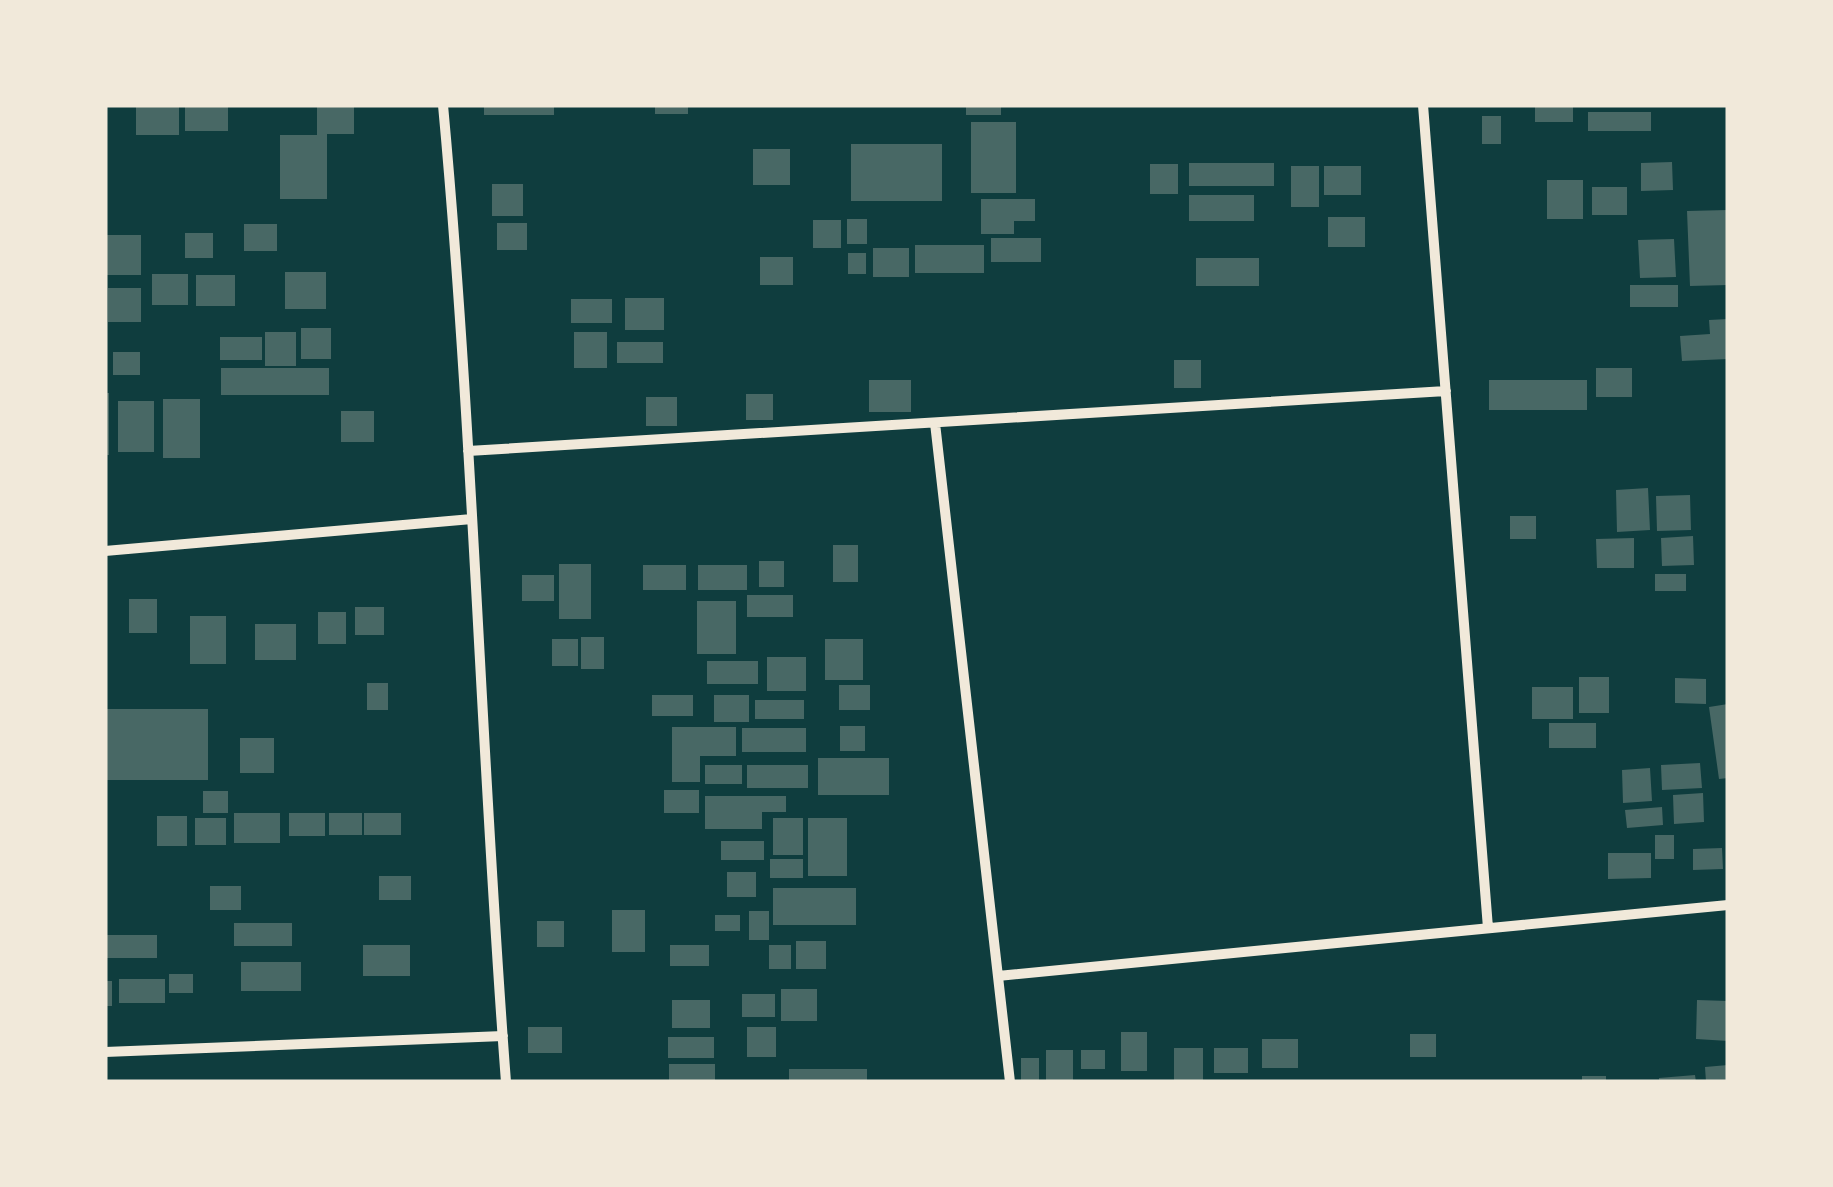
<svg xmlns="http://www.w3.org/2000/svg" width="1833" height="1187" font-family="Karla,sans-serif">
	<rect width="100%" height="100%" fill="#0f3d3e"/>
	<path fill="#486865" d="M136,105H179V135H136Z
		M185,105H228V131H185Z
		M317,105H354V134H327V199H280V135H317Z
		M484,105H554V115H484Z
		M655,105H688V114H655Z
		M966,105H1001V115H966Z
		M1535,105H1573V122H1535Z
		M1588,112H1651V131H1588Z
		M1482,116H1501V144H1482Z
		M971,122H1016V193H971Z
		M851,144H942V201H851Z
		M753,149H790V185H753Z
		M1672,162L1673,190L1641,191V163Z
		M1189,163H1274V186H1189Z
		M1150,164H1178V194H1150Z
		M1291,166H1319V207H1291Z
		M1324,166H1361V195H1324Z
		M1547,180H1583V219H1547Z
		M492,184H523V216H492Z
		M1592,187H1627V215H1592Z
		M1189,195H1254V221H1189Z
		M981,199H1035V221H1014V234H981Z
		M1728,210V285L1690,286L1687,211Z
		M1328,217H1365V247H1328Z
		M847,219H867V244H847Z
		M813,220H841V248H813Z
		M497,223H527V250H497Z
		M244,224H277V251H244Z
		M185,233H213V258H185Z
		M105,235H141V275H105Z
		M991,238H1041V262H991Z
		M1674,239L1676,277L1640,278L1638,240Z
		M915,245H984V273H915Z
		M873,248H909V277H873Z
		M848,253H866V274H848Z
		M760,257H793V285H760Z
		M1196,258H1259V286H1196Z
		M285,272H326V309H285Z
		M152,274H188V305H152Z
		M196,275H235V306H196Z
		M1630,285H1678V307H1630Z
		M108,288H141V322H108Z
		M625,298H664V330H625Z
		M571,299H612V323H571Z
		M1728,319V359L1682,361L1680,336L1710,334L1709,320Z
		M301,328H331V359H301Z
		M265,332H296V366H265Z
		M574,332H607V368H574Z
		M220,337H262V360H220Z
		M617,342H663V363H617Z
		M113,352H140V375H113Z
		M1174,360H1201V388H1174Z
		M221,368H329V395H221Z
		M1596,368H1632V397H1596Z
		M869,380H911V412H869Z
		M1489,380H1587V410H1489Z
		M105,393H109V455H105Z
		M746,394H773V420H746Z
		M646,397H677V426H646Z
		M163,399H200V458H163Z
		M118,401H154V452H118Z
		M341,411H374V442H341Z
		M1648,488L1650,530L1617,532L1616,490Z
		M1690,495L1691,530L1657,531L1656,496Z
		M1510,516H1536V539H1510Z
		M1693,536L1694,565L1662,566L1661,538Z
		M1634,538V568H1597L1596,539Z
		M833,545H858V582H833Z
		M759,561H784V587H759Z
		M559,564H591V619H559Z
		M643,565H686V590H643Z
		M698,565H747V590H698Z
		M1655,574H1686V591H1655Z
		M522,575H554V601H522Z
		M747,595H793V617H747Z
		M129,599H157V633H129Z
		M697,601H736V654H697Z
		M355,607H384V635H355Z
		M318,612H346V644H318Z
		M190,616H226V664H190Z
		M255,624H296V660H255Z
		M581,637H604V669H581Z
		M552,639H578V666H552Z
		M825,639H863V680H825Z
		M767,657H806V691H767Z
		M707,661H758V684H707Z
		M1579,677H1609V713H1579Z
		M1675,678L1706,679V704L1675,703Z
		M367,683H388V710H367Z
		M839,685H870V710H839Z
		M1532,687H1573V719H1532Z
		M652,695H693V716H652Z
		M714,695H749V722H714Z
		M755,700H804V719H755Z
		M1728,704V778L1719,779L1709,707Z
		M105,709H208V780H105Z
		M1549,723H1596V748H1549Z
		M840,726H865V751H840Z
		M672,727H736V756H700V782H672Z
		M742,728H806V752H742Z
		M240,738H274V773H240Z
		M818,758H889V795H818Z
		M1700,763L1702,788L1662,790L1661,765Z
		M705,765H742V784H705Z
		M747,765H808V788H747Z
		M1650,768L1652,801L1623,803L1622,770Z
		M664,790H699V813H664Z
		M203,791H228V813H203Z
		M1703,793L1704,822L1674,824L1673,795Z
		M705,796H786V812H762V829H705Z
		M1662,807L1663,825L1627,828L1625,810Z
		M234,813H280V843H234Z
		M289,813H325V836H289Z
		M329,813H362V835H329Z
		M364,813H401V835H364Z
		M157,816H187V846H157Z
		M195,818H226V845H195Z
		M773,818H803V855H773Z
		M808,818H847V876H808Z
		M1655,835H1674V859H1655Z
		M721,841H764V860H721Z
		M1722,848L1723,869L1693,870V849Z
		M1608,853H1651V878L1608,879Z
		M770,859H803V878H770Z
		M727,872H756V897H727Z
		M379,876H411V900H379Z
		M210,886H241V910H210Z
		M773,888H856V925H773Z
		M612,910H645V952H612Z
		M749,911H769V940H749Z
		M715,915H740V931H715Z
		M537,921H564V947H537Z
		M234,923H292V946H234Z
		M105,935H157V958H105Z
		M796,941H826V969H796Z
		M363,945H410V976H363Z
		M670,945H709V966H670Z
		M769,945H791V969H769Z
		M241,962H301V991H241Z
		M169,974H193V993H169Z
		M119,979H165V1003H119Z
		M105,981H112V1006H105Z
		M781,989H817V1021H781Z
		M742,994H775V1017H742Z
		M672,1000H710V1028H672Z
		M1697,1000L1728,1001V1041L1696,1039Z
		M528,1027H562V1053H528Z
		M747,1027H776V1057H747Z
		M1121,1032H1147V1071H1121Z
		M1410,1034H1436V1057H1410Z
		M668,1037H714V1058H668Z
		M1262,1039H1298V1068H1262Z
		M1174,1048H1203V1082H1174Z
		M1214,1048H1248V1073H1214Z
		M1046,1050H1073V1082H1046Z
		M1081,1050H1105V1069H1081Z
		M1021,1058H1039V1082H1021Z
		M669,1064H715V1082H669Z
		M1728,1065V1082H1706L1705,1067Z
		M789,1069H867V1082H789Z
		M1695,1075L1696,1082H1659V1078Z
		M1582,1076H1606V1082H1582Z"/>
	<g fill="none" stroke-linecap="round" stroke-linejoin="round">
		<path stroke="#f1e9da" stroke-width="10" d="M443,105C473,430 481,757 506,1082
			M1423,105L1488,928
			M935,423L1010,1082
			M468,451L1446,391
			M105,551L472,519
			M998,976L1728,905
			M105,1052L503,1036"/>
	</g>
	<rect width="1833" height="1187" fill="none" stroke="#f1e9da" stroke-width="215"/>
</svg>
